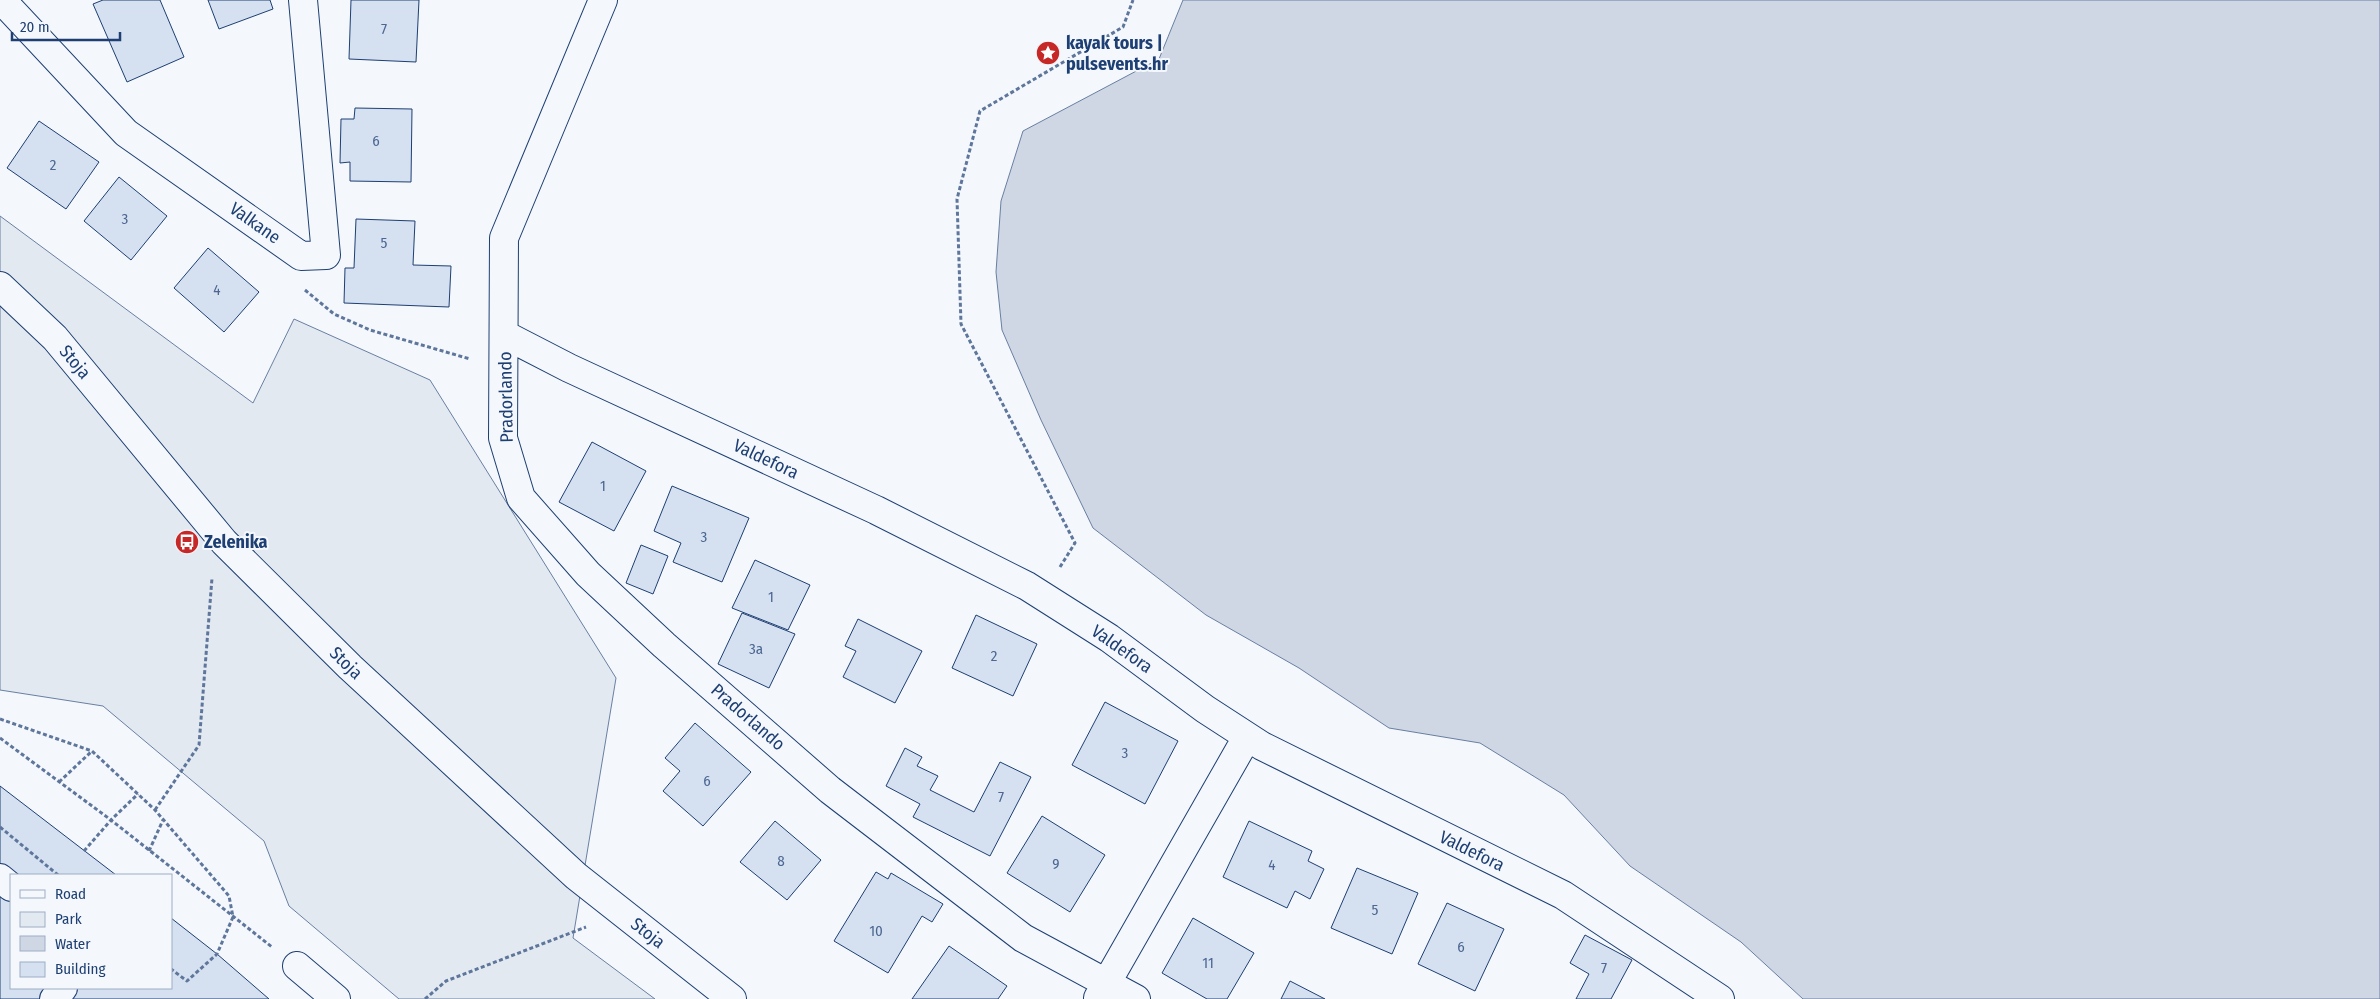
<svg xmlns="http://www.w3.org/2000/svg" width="2380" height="999" font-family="'Fira Sans Condensed',sans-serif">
	<rect width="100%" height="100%" fill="#f4f7fb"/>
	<path fill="#e3e9f0" stroke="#687fa3" d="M0,216L253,403L294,319L430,380L616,678L573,938L655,999H399L289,906L264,841L103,706L0,690Z"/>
	<path fill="#cfd7e4" stroke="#687fa3" d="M1183,0H2380V999H1803L1741,942L1630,866L1564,795L1480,743L1389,728L1299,668L1206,615L1093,528L1041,420L1002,330L996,272L1001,201L1023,131L1159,59Z"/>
	<path fill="#d5e0f0" stroke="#1d3f73" d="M103,0H160L184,57L127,82L93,4Z
		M208,0H270L273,9L219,29Z
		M351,0H419L416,62L349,59Z
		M355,108L412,109L411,182L350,181V162L340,163L341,119H354Z
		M39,121L99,162L66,209L7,168Z
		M119,177L167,216L131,260L84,221Z
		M356,219L415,221L413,265L451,266L449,307L344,303L345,268H354Z
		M208,248L259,292L224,332L174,288Z
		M592,442L646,471L614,531L559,502Z
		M672,486L749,518L722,582L673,562L681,543L654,531Z
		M641,545L668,556L653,594L626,583Z
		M755,560L810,585L788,630L732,608Z
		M742,613L795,634L769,688L718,664Z
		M976,615L1037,644L1013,696L952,668Z
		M858,619L922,651L895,703L843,677L856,651L845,646Z
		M1105,702L1178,741L1145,804L1072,765Z
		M695,723L751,772L703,826L663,791L680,771L665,758Z
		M905,748L922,757L917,766L938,776L930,790L974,812L1000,762L1031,777L990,856L913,817L920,804L886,786Z
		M0,786L116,875H11V988H171V918L217,954L269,999H0Z
		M1042,816L1105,855L1070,912L1007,873Z
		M775,821L821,860L787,900L740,862Z
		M1249,821L1312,851L1308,861L1324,869L1310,899L1295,891L1287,908L1223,877Z
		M1357,868L1418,893L1392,954L1331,928Z
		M876,872L888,879L891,873L943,904L932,922L922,916L888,973L834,941Z
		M1447,903L1504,929L1475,991L1418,964Z
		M1193,918L1254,953L1227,999H1207L1162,973Z
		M1585,935L1632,960L1611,999H1576L1589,974L1570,963Z
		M949,946L1007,986L998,999H912Z
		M1290,981L1325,999H1281Z"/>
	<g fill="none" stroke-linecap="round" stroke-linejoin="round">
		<g stroke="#1d3f73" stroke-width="30">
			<path id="minor" d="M4,0L10,9L126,133L301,256L326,255L303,0
				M603,0L504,238L503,438L521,498L588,574L664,645L830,790L1023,938L1136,999
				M505,335L569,368L876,510L1027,586L1109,638L1205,709L1262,746L1563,895L1720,999
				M0,878L11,887
				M297,966L336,999
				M1098,998L1247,737
				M54,999L63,988"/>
		</g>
		<g stroke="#1d3f73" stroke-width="30">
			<path id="major" d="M0,286L55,338L224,542L350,667L576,876L732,999"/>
		</g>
		<path stroke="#5e769c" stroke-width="3" stroke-dasharray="4 2.5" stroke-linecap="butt" d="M305,290L334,314L370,330L470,359
			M1060,567L1075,543L961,324L957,199L980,111L1123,27L1133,0
			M0,719L92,751L155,810L229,896L233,917L217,954L187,981L171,969
			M0,738L111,820L272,947
			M59,782L92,751
			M155,810L199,745L212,578
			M0,827L58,875
			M84,851L111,820L138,794
			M149,851L163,820
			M425,999L446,981L586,927"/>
		<use href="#minor" stroke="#f4f7fb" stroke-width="28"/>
		<use href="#major" stroke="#f4f7fb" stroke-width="28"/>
	</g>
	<defs>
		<g id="sight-disc" transform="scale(1.25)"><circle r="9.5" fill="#c62828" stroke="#f4f7fb"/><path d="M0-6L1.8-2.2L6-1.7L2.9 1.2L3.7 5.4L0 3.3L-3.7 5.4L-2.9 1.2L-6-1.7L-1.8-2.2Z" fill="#fff"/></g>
		<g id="bus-disc" transform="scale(1.25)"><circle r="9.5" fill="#c62828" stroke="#f4f7fb"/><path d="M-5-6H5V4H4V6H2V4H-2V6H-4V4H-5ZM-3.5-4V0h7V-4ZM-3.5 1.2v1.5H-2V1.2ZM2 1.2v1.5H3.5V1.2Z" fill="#fff"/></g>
	</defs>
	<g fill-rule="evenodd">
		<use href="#sight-disc" x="1048" y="53"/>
		<use href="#bus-disc" x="187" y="542"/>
	</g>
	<g text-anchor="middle" stroke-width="4" stroke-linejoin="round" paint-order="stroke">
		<g font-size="15" fill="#4b6792">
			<text x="384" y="34">7</text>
			<text x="376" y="146">6</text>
			<text x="53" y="170">2</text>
			<text x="125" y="224">3</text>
			<text x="384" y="248">5</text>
			<text x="217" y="295">4</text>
			<text x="603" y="491">1</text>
			<text x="704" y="542">3</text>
			<text x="771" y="602">1</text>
			<text x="756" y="654">3a</text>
			<text x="994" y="661">2</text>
			<text x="1125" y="758">3</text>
			<text x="707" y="786">6</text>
			<text x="1001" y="802">7</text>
			<text x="781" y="866">8</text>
			<text x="1056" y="869">9</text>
			<text x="1272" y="870">4</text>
			<text x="1375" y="915">5</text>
			<text x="876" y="936">10</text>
			<text x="1461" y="952">6</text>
			<text x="1208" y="968">11</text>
			<text x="1604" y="973">7</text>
		</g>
		<g font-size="18" font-weight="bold" fill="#1d3f73" stroke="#f4f7fb" text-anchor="start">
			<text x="1066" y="49">kayak tours |<tspan x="1066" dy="21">pulsevents.hr</tspan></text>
			<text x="204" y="548">Zelenika</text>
		</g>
		<g font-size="18" fill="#1d3f73" stroke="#f4f7fb">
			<text transform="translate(255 223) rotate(35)" y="6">Valkane</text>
			<text transform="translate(75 362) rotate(50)" y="6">Stoja</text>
			<text transform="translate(506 397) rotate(-91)" y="6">Pradorlando</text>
			<text transform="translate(766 459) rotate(25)" y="6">Valdefora</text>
			<text transform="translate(1122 649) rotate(35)" y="6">Valdefora</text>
			<text transform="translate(346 663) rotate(44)" y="6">Stoja</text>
			<text transform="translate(748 717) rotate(41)" y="6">Pradorlando</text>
			<text transform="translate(1472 851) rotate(26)" y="6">Valdefora</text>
			<text transform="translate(648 933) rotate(38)" y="6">Stoja</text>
		</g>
	</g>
	<rect x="10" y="874" width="162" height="115" fill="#f4f7fb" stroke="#9eadc5"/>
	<rect x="20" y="890" width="25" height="8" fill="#f4f7fb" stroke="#9eadc5"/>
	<text x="55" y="899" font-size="15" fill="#1d3f73">Road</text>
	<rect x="20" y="912" width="25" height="15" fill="#e3e9f0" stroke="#9eadc5"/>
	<text x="55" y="924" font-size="15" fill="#1d3f73">Park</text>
	<rect x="20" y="936" width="25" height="15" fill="#cfd7e4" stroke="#9eadc5"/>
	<text x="55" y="949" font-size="15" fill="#1d3f73">Water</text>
	<rect x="20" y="962" width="25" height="15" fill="#d5e0f0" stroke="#9eadc5"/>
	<text x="55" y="974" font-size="15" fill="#1d3f73">Building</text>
	<path d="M12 32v8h108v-8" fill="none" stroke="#1d3f73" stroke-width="2.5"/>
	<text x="20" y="32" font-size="15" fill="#1d3f73" stroke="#f4f7fb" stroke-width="4" paint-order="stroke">20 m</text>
</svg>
